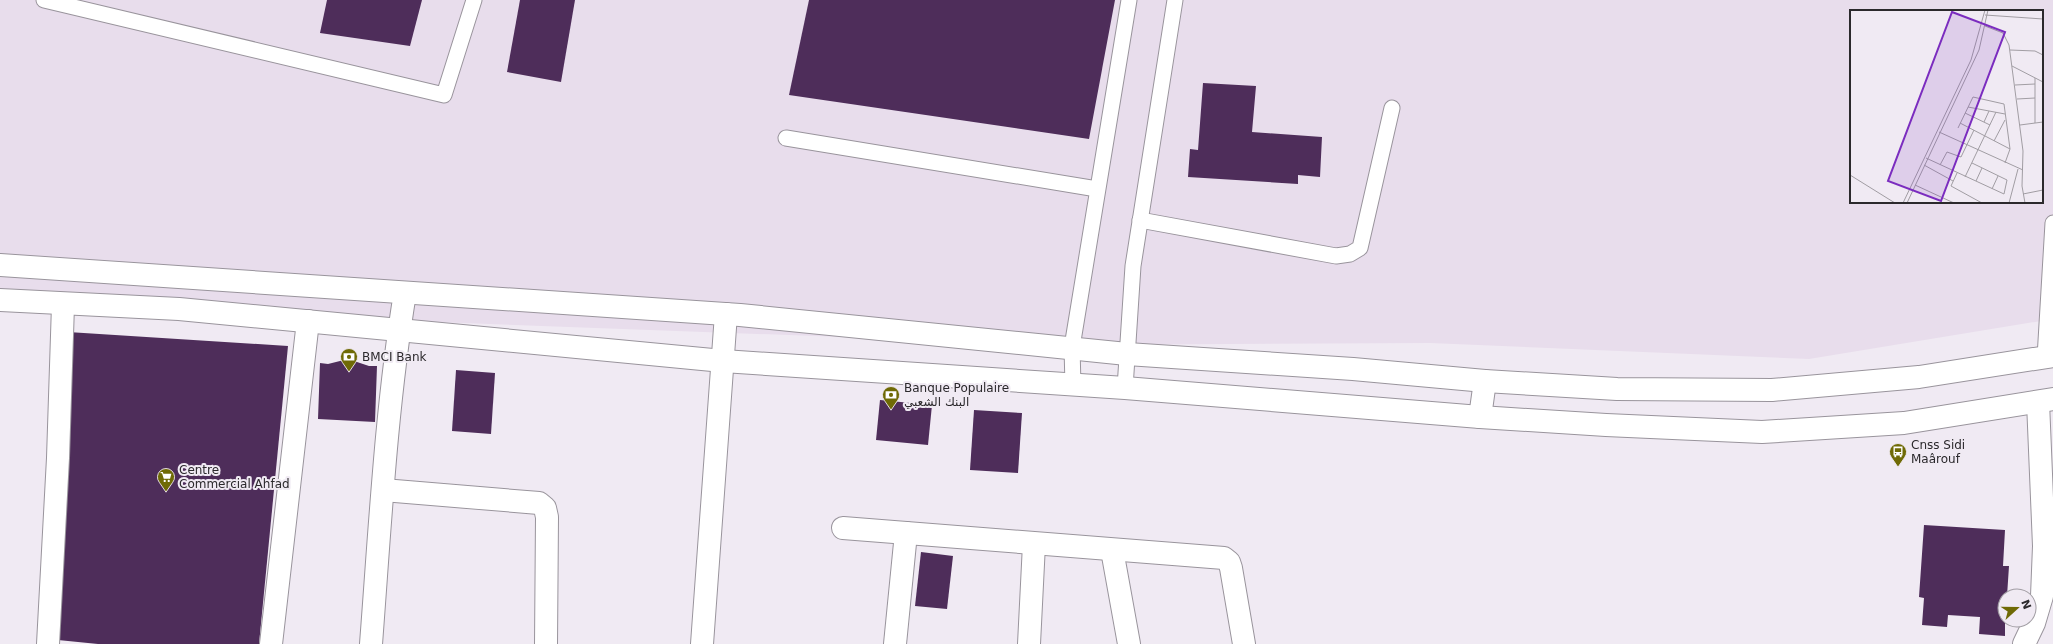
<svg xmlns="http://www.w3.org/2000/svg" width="2053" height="644" font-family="'DejaVu Sans',Cairo,sans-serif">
	<rect width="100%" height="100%" fill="#f0eaf3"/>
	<!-- built -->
	<path fill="#e8ddec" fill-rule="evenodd" d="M0 0H2053V319L1809 359 1430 343 1057 345 0 306ZM1851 11H2042V202H1851Z"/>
	<!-- building -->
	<g fill="#4e2d5a">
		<path d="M327 0H422L410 46 320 33Z"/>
		<path d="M520 0H575L561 82 507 72Z"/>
		<path d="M809 0H1115L1089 139 789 95Z"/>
		<path d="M1203 83 1256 86 1252 132 1322 137 1320 177 1298 175V184L1188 177 1190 149 1198 150Z"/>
		<path d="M68 332 288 346 259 644H98L48 639Z"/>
		<path d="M348 359 369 366H377L375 422 318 419 320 363 328 364Z"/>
		<path d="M456 370 495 373 491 434 452 431Z"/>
		<path d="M880 400 932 405 928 445 876 440Z"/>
		<path d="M974 410 1022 413 1018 473 970 470Z"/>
		<path d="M1924 525 2005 530 2003 566H2009L2007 596H2005V636L1979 634 1980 617 1948 615 1947 627 1922 625 1924 598 1919 597Z"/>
		<path d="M921 552 953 556 947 609 915 606Z"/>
	</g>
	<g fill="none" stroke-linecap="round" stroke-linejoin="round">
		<defs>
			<g id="lane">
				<path d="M44 0 444 95 474 0"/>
				<path d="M786 138 1097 189"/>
				<path d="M1140 220 1336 256 1350 254 1360 248 1392 108"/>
				<path d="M2045 358 2053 223"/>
				<path d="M1073 386 1072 347 1129 0"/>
				<path d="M1125 388 1133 266 1175 0"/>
			</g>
			<g id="street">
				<path d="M383 490 539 503 545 508 547 517 546 644"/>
				<path d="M843 528 1224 558 1229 562 1231 568 1244 644"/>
				<path d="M1112 550 1129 644"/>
				<path d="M48 644 58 458 63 305"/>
				<path d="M271 644 308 321"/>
				<path d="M371 644C380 527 386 409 405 293"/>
				<path d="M702 644 726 314"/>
				<path d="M895 644 906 533"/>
				<path d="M1029 644 1034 544"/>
				<path d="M2024 644 2034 623 2042 596 2044 546 2038 402"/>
			</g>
			<g id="secondary">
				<path d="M0 265 740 315 1127 354 1353 369 1485 381 1617 389 1772 390 1919 377 2053 356"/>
				<path d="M0 300 179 309 723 361 1125 388 1480 417 1606 425 1762 432 1904 423 2053 399"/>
				<path d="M1480 417 1485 381"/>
			</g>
		</defs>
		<!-- lane casing -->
		<use href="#lane" stroke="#99949c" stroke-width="17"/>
		<!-- street casing -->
		<use href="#street" stroke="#99949c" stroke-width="24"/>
		<!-- secondary casing -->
		<use href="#secondary" stroke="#99949c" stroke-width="24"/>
		<!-- lane -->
		<use href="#lane" stroke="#fff" stroke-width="15"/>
		<!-- street -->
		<use href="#street" stroke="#fff" stroke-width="22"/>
		<!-- secondary -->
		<use href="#secondary" stroke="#fff" stroke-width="22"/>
	</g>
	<!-- icons -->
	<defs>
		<symbol id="bank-pin" viewBox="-11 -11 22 30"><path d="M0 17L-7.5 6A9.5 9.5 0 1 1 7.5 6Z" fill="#6f6a05" stroke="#f0eaf3"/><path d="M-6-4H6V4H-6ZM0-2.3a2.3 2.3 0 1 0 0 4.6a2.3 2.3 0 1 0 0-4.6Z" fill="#fff"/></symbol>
		<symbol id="bus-pin" viewBox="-11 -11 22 30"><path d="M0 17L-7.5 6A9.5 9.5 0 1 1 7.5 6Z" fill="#6f6a05" stroke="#f0eaf3"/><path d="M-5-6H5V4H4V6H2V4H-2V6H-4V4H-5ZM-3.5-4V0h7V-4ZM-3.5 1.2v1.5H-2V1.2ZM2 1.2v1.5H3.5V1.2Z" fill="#fff"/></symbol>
		<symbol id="supermarket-pin" viewBox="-11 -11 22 30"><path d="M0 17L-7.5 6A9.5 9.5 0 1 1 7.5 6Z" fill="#6f6a05" stroke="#f0eaf3"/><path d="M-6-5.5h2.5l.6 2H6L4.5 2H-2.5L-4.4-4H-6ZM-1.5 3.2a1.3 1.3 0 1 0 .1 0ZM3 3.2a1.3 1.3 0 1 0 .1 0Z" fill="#fff"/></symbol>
	</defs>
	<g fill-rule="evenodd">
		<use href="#bank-pin" x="339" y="347" width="20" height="27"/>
		<use href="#bank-pin" x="881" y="385" width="20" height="27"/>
		<use href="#bus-pin" x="1888" y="442" width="20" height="27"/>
		<use href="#supermarket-pin" x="156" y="467" width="20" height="27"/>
	</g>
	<g text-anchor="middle" stroke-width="4" stroke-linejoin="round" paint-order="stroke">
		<!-- poi labels -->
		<g font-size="12" fill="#2b292c" stroke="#f0eaf3" text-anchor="start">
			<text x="362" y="361">BMCI Bank</text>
			<text x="904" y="392">Banque Populaire<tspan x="904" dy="14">البنك الشعبي</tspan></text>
			<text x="1911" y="449">Cnss Sidi<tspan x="1911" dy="14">Maârouf</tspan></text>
			<text x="179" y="474">Centre<tspan x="179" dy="14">Commercial Ahfad</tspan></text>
		</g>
	</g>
	<!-- overview -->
	<g transform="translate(1850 10)">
		<rect width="193" height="193" fill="#f0eaf3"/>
		<path fill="none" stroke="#a19da3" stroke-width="1" d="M135 5 193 9M135 16 153 23 159 35 173 141 172 176 175 193M160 40 185 41 193 45M162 56 193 72M165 75 185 74M167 89 185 88M118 97 155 104M115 103 140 115M134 112 139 101M110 113 160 139M185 113V68M170 115 193 112M108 118 123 87 154 94 160 139 155 153M89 122 173 160M144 131 155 110M76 148 154 184 157 170 122 153M74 155 103 171M90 155 97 142 111 147 124 120M107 163 101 176 132 193M0 165 45 193M115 167 146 102M126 171 132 158M65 175 104 193M142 179 148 166M173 184 193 180M53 193 121 50 135 0M57 193 129 40 138 0M159 193 168 159"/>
		<path fill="#7b2cbf" fill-opacity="0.15" stroke="#7b2cbf" stroke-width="2" d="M102 2 155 22 91 191 38 171Z"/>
		<rect width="193" height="193" fill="none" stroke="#2b292c" stroke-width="2"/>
	</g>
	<!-- north arrow -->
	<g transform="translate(2017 608) rotate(69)"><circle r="19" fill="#f0eaf3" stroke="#a19da3"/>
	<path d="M0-3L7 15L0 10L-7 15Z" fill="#6f6a05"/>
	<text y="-6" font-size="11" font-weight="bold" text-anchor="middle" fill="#2b292c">N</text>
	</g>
</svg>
